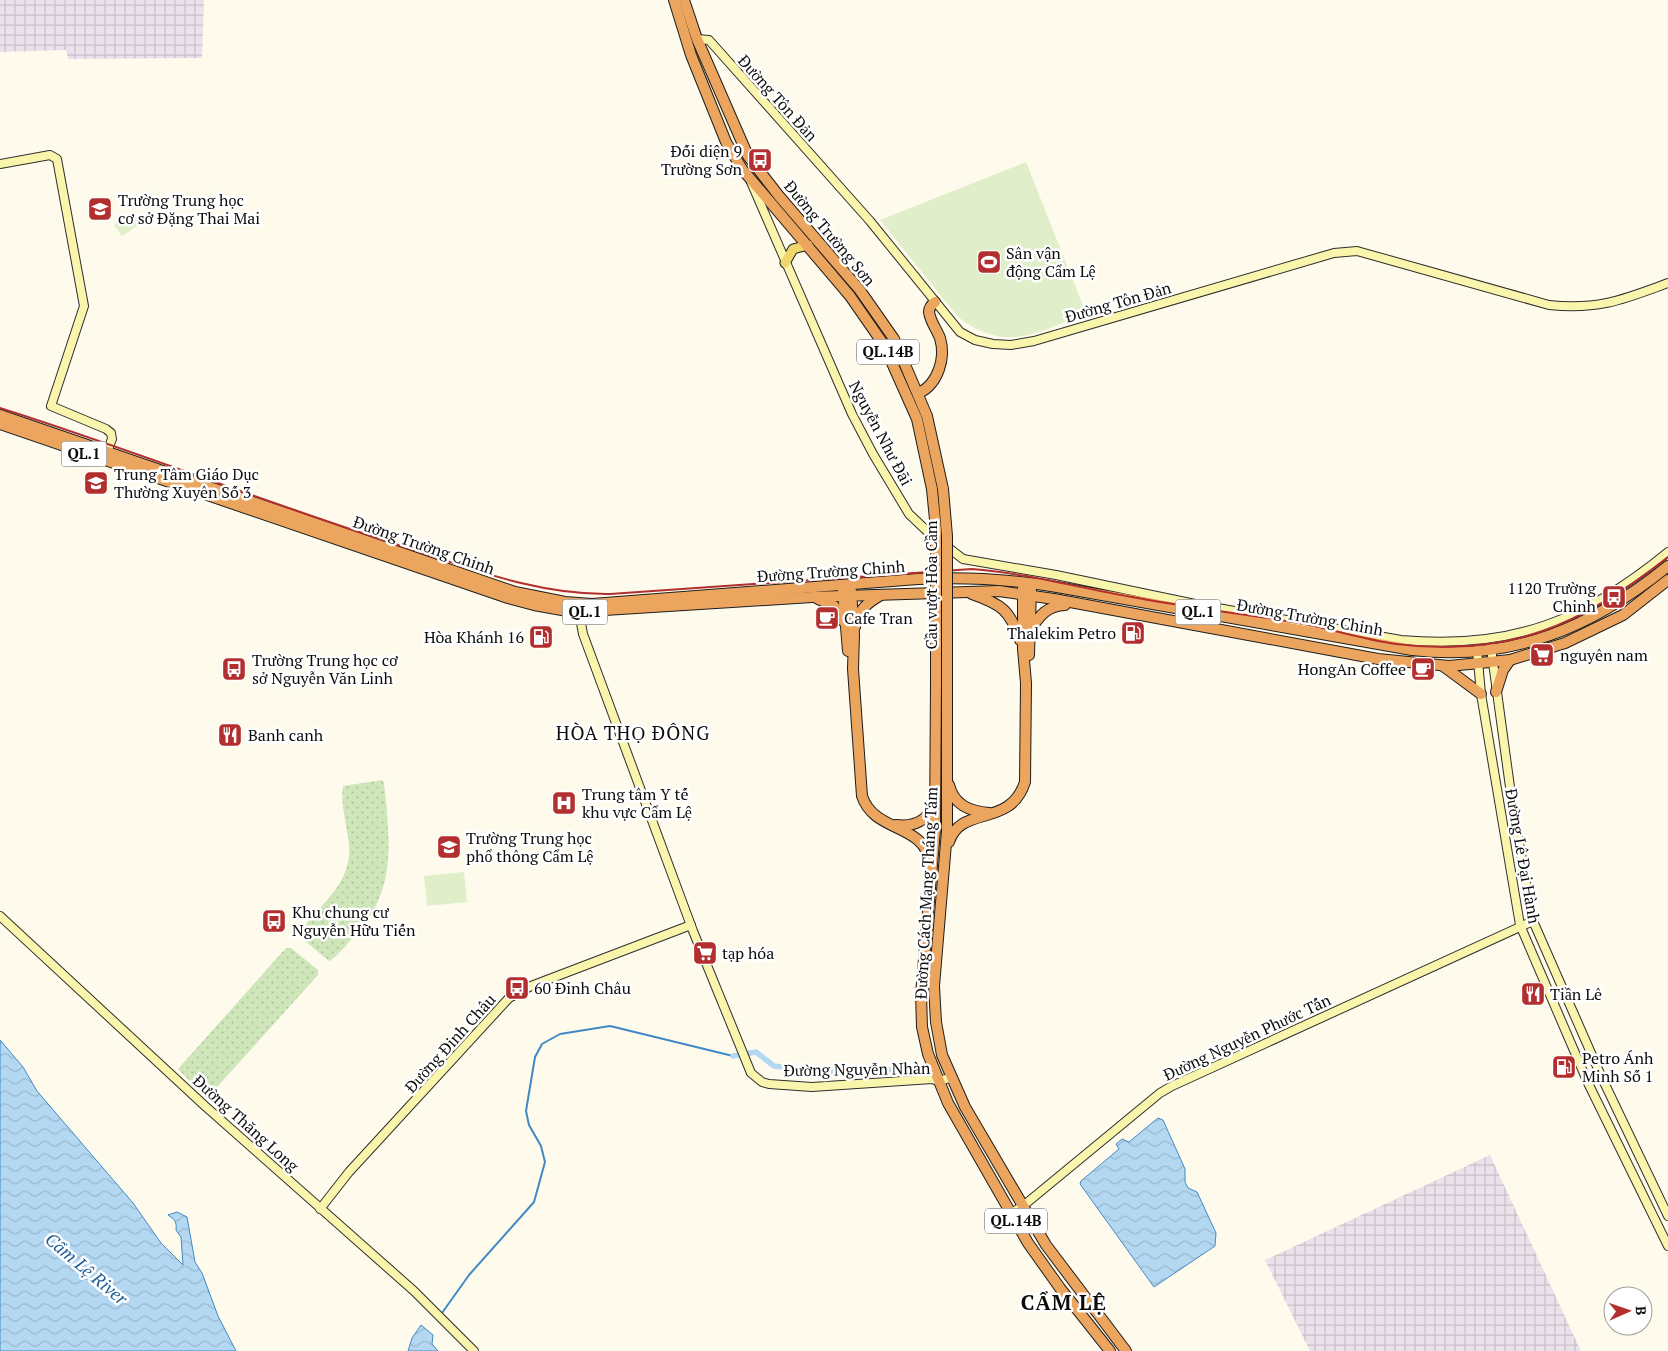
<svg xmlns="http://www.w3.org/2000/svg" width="1668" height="1351" font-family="'PT Serif',serif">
	<defs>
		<pattern id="industrial-grid" width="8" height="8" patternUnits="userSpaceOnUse" patternTransform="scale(1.25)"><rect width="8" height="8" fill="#eae1eb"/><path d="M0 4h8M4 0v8" fill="none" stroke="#c8c0c8"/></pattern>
		<pattern id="park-dots" width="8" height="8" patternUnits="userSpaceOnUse" patternTransform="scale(1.25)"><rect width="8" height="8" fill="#cee6b9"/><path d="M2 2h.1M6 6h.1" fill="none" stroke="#b0c49e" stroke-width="1.8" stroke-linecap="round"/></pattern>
		<pattern id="water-waves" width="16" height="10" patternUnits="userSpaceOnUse" patternTransform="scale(1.25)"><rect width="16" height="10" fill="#b5d8f2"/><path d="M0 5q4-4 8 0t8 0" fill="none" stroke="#9ab8ce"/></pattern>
	</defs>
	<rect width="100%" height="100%" fill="#fefbed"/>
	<!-- industrial -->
	<g fill="url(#industrial-grid)">
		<path d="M0 0H204L202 58 68 59 66 50 0 52Z"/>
		<path d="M1490 1155 1581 1351H1310L1265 1260Z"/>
	</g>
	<!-- park -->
	<g fill="url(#park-dots)">
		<path d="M382 780 384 783C390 843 398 893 351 940 344 947 337 957 329 961L305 941 300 932C320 904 353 883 349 844 347 826 340 803 343 786Z"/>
		<path d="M286 948H291L318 970V975L209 1096 205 1097 178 1069Z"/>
	</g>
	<!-- pitch -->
	<g fill="#e0eeca">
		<path d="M1026 162 1086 313C1036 333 1007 354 958 317L880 220Z"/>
		<path d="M132 213 140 224 122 236 114 225Z"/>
		<path d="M464 872 467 902 427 906 424 876Z"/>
	</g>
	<!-- water -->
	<g fill="url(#water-waves)" stroke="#4189c4">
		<path d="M0 1040 23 1067 37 1091 133 1203 161 1243 183 1265 181 1237 176 1230C177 1221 174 1219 168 1215L177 1212 187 1217 195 1262 202 1273 218 1316 236 1351H0Z"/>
		<path d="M1158 1118 1163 1120 1185 1169V1182L1188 1188 1197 1192 1216 1233 1215 1246 1154 1287 1080 1184 1081 1181 1119 1149 1116 1144 1122 1139 1129 1142Z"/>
		<path d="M421 1325 433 1335 432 1344 438 1351H408L412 1338Z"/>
	</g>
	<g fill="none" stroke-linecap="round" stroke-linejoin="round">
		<!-- stream -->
		<path stroke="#4189c4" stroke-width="2" d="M442 1313 469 1275 534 1202 545 1162 541 1146 529 1125 526 1111 535 1057 542 1044 560 1034 610 1026 733 1056"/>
		<!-- canal -->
		<path stroke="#b5d8f2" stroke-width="5.5" d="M733 1056 756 1052 774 1066 823 1072 926 1069"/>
		<defs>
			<g id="secondary">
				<path d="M697 39 709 40 870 221 960 332 975 340 993 344 1011 345 1034 341 1334 253 1357 251 1549 305C1599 310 1622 300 1668 283"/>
				<path d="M0 164 50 155 57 159 84 306 51 406 106 429 111 433 112 439 107 452"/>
				<path d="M751 182 852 414 873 454 909 514 928 532 963 559 1056 575 1195 604 1401 640C1511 650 1584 621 1668 552"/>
				<path d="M579 612 583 634 693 931 751 1073 762 1082 769 1084 812 1087 932 1079 938 1081 950 1078"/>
				<path d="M1491 648 1513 809 1533 921 1602 1078 1668 1216"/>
				<path d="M1477 650 1481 694 1520 925 1588 1083 1668 1246"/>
				<path d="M0 916 205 1106 414 1291 474 1351"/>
				<path d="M320 1209 349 1172 509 998 531 986 691 925"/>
				<path d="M1011 1213 1023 1206 1160 1093 1172 1086 1533 921"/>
			</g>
			<path id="primary" d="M785 263 793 249 808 245"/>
			<g id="highway">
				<path d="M674 0 691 55 726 142 742 169 850 296 884 345 917 419 932 489"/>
				<path d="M684 0 697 39 748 156 779 196 859 289 894 339 927 416 943 489"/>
				<path d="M919 393C938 384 946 358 940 338 937 330 930 321 929 312 929 308 931 305 935 302"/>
				<path d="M0 415 515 592 565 602 592 604 918 579C963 577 1006 579 1051 586L1412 650C1512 662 1593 627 1668 566"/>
				<path d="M0 424 508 598 534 605 573 612 812 597 999 591 1054 599 1378 659 1449 666 1510 660 1565 643 1623 615 1668 580"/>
				<path d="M843 591 848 651"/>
				<path d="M851 591 854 635 853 669 862 796C874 833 924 823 930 862"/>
				<path d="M972 594C1001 604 1010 610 1020 640"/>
				<path d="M818 599 834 606 843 621"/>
				<path d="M855 627C858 610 867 603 881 595"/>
				<path d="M1030 630C1040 615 1047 606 1065 605"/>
				<path d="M1029 655 1031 589"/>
				<path d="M1443 666 1481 694"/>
				<path d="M936 682 935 830 921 994 922 1027 928 1054 948 1103 1028 1243 1060 1288 1110 1351"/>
				<path d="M947 682V831L934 986 936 1022 942 1055 965 1107 1046 1245 1126 1351"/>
				<path d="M1496 692 1503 670 1510 660"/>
				<path d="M949 785C954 805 969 811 989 813"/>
				<path d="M896 825C913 827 928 821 934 804"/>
				<path d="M949 842C961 804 1010 829 1025 782L1026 683 1023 649V588"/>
			</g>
		</defs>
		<!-- secondary casing -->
		<use href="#secondary" stroke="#2e2e2e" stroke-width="10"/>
		<!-- primary casing -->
		<use href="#primary" stroke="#1d1d1d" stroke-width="11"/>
		<!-- highway casing -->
		<use href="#highway" stroke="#1d1d1d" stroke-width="12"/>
		<!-- secondary -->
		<use href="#secondary" stroke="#faf5ac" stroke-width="8"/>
		<!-- primary -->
		<use href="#primary" stroke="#f0d66b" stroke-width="9"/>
		<!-- highway -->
		<use href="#highway" stroke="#eba55e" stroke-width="10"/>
		<!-- rail -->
		<path stroke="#b32e2e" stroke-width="2" d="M0 408C136 451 269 504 405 547 473 569 537 595 610 594L972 569C1026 573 1079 588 1132 597 1189 608 1247 614 1304 624 1335 630 1365 640 1396 644 1508 658 1582 625 1668 557"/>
		<defs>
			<g id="highway-bridge">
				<path d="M932 489 936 530V682"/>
				<path d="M943 489 947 536V682"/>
			</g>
		</defs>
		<!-- highway-bridge casing -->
		<use href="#highway-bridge" stroke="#1d1d1d" stroke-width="12" stroke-linecap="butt"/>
		<!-- highway-bridge -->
		<use href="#highway-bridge" stroke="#eba55e" stroke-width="10"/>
	</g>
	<!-- icons -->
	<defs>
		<symbol id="bus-square" viewBox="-11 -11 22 22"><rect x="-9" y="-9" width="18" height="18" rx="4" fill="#b32e2e" stroke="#fff"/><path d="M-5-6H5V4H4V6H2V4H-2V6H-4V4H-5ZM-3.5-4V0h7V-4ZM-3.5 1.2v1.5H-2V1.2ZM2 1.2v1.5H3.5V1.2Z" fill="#fff"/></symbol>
		<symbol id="school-square" viewBox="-11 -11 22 22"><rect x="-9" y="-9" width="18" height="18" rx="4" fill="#b32e2e" stroke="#fff"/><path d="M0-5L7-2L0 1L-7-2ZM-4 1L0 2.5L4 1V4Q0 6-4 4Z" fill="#fff"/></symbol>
		<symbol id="stadium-square" viewBox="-11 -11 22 22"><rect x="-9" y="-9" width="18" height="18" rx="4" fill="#b32e2e" stroke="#fff"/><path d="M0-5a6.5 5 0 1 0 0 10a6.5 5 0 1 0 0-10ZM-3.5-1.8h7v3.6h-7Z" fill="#fff"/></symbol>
		<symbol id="cafe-square" viewBox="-11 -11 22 22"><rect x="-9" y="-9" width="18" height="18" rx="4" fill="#b32e2e" stroke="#fff"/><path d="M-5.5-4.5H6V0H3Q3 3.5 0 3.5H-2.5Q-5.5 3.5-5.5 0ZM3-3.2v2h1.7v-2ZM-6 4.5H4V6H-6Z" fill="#fff"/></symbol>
		<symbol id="fuel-square" viewBox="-11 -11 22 22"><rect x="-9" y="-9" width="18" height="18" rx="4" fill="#b32e2e" stroke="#fff"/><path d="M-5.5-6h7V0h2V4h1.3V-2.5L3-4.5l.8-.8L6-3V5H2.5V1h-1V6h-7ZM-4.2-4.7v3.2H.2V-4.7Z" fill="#fff"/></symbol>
		<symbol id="supermarket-square" viewBox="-11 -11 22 22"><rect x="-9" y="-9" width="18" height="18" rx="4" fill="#b32e2e" stroke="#fff"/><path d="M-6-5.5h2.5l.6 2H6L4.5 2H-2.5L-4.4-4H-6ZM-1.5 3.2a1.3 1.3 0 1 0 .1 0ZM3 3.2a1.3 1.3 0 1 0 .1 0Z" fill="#fff"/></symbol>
		<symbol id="restaurant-square" viewBox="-11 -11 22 22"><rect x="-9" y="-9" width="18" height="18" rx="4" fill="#b32e2e" stroke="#fff"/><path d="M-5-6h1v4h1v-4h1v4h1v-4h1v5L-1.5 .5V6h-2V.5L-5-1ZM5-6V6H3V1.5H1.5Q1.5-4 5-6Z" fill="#fff"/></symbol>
		<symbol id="hospital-square" viewBox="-11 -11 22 22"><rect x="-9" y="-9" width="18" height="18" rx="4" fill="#b32e2e" stroke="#fff"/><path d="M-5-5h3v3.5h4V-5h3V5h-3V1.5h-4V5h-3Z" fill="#fff"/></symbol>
	</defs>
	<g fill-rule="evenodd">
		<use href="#bus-square" x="746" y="146" width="28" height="28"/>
		<use href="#school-square" x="86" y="195" width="28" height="28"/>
		<use href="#stadium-square" x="975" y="248" width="28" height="28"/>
		<use href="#school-square" x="82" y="469" width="28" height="28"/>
		<use href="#bus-square" x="1600" y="583" width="28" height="28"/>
		<use href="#cafe-square" x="813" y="604" width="28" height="28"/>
		<use href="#fuel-square" x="1119" y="619" width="28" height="28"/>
		<use href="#fuel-square" x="527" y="623" width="28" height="28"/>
		<use href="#supermarket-square" x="1528" y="641" width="28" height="28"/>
		<use href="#bus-square" x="220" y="655" width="28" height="28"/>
		<use href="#cafe-square" x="1409" y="655" width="28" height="28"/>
		<use href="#restaurant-square" x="216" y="721" width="28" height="28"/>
		<use href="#hospital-square" x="550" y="789" width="28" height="28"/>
		<use href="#school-square" x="435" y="833" width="28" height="28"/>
		<use href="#bus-square" x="260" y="907" width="28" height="28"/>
		<use href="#supermarket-square" x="691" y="939" width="28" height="28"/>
		<use href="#bus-square" x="503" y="974" width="28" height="28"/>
		<use href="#restaurant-square" x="1519" y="980" width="28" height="28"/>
		<use href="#fuel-square" x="1550" y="1053" width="28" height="28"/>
	</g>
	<g text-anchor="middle" stroke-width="5" stroke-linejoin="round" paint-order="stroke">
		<!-- shield labels -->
		<g fill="#fff" stroke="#555" stroke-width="1">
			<rect x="857" y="339.5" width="62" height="25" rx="4"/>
			<rect x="61.5" y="441.5" width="45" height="25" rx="4"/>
			<rect x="562.5" y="599.5" width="45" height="25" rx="4"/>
			<rect x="1175.5" y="599.5" width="45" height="25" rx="4"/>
			<rect x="985" y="1208.5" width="62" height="25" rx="4"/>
		</g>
		<g font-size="15" font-weight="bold" fill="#0c0c0c">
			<text x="888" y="357">QL.14B</text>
			<text x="84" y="459">QL.1</text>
			<text x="585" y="617">QL.1</text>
			<text x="1198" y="617">QL.1</text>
			<text x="1016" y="1226">QL.14B</text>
		</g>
		<!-- street labels -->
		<g font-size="16" fill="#0c0c0c" stroke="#fff">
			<text transform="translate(778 98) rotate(48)" y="6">Đường Tôn Đản</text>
			<text transform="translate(830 233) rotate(50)" y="6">Đường Trường Sơn</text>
			<text transform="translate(1118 302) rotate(-16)" y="6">Đường Tôn Đản</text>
			<text transform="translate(881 433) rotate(62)" y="6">Nguyễn Như Đãi</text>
			<text transform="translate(424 545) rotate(19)" y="6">Đường Trường Chinh</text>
			<text transform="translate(831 571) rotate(-4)" y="6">Đường Trường Chinh</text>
			<text transform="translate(931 585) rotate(-90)" y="6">Cầu vượt Hòa Cầm</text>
			<text transform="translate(1310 617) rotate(10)" y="6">Đường Trường Chinh</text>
			<text transform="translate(1523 856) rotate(80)" y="6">Đường Lê Đại Hành</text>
			<text transform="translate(926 893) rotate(-87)" y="6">Đường Cách Mạng Tháng Tám</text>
			<text transform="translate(1247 1037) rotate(-25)" y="6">Đường Nguyễn Phước Tấn</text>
			<text transform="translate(450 1043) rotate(-48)" y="6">Đường Đinh Châu</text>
			<text transform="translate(857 1069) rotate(-1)" y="6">Đường Nguyễn Nhàn</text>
			<text transform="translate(246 1123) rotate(42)" y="6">Đường Thăng Long</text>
		</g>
		<!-- poi labels -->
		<g font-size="16" fill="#0c0c0c" stroke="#fff" text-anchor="start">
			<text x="742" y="157" text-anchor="end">Đối diện 9<tspan x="742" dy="18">Trường Sơn</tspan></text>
			<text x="118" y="206">Trường Trung học<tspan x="118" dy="18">cơ sở Đặng Thai Mai</tspan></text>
			<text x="1006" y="259">Sân vận<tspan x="1006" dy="18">động Cẩm Lệ</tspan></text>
			<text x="114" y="480">Trung Tâm Giáo Dục<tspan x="114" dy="18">Thường Xuyên Số 3</tspan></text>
			<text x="1596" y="594" text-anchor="end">1120 Trường<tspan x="1596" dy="18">Chinh</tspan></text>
			<text x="844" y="624">Cafe Tran</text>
			<text x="1116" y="639" text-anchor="end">Thalekim Petro</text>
			<text x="524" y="643" text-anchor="end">Hòa Khánh 16</text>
			<text x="1560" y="661">nguyên nam</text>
			<text x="252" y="666">Trường Trung học cơ<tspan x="252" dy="18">sở Nguyễn Văn Linh</tspan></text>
			<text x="1406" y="675" text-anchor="end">HongAn Coffee</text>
			<text x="248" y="741">Banh canh</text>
			<text x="582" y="800">Trung tâm Y tế<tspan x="582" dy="18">khu vực Cẩm Lệ</tspan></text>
			<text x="466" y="844">Trường Trung học<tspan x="466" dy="18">phổ thông Cẩm Lệ</tspan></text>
			<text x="292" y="918">Khu chung cư<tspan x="292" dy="18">Nguyễn Hữu Tiến</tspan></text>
			<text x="722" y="959">tạp hóa</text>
			<text x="534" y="994">60 Đinh Châu</text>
			<text x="1550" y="1000">Tiần Lê</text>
			<text x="1582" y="1064">Petro Ánh<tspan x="1582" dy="18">Minh Số 1</tspan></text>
		</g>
		<!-- water labels -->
		<g font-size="18" font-style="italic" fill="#1e5c96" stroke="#fff">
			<text transform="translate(86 1269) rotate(40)" y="6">Cẩm Lệ River</text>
		</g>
		<!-- quarter labels -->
		<g font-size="19" letter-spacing="1" fill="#0c0c0c" stroke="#fff">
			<text x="633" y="740">HÒA THỌ ĐÔNG</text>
		</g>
		<!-- district labels -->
		<g font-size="21" font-weight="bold" letter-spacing="1" fill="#0c0c0c" stroke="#fff">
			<text x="1064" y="1310">CẨM LỆ</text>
		</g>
	</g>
	<!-- north arrow -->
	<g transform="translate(1628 1311) rotate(88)"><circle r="24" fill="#ffffff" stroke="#9e9e9e"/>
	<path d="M0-4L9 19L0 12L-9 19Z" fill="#b32e2e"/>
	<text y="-8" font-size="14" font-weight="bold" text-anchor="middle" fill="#0c0c0c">B</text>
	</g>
</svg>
